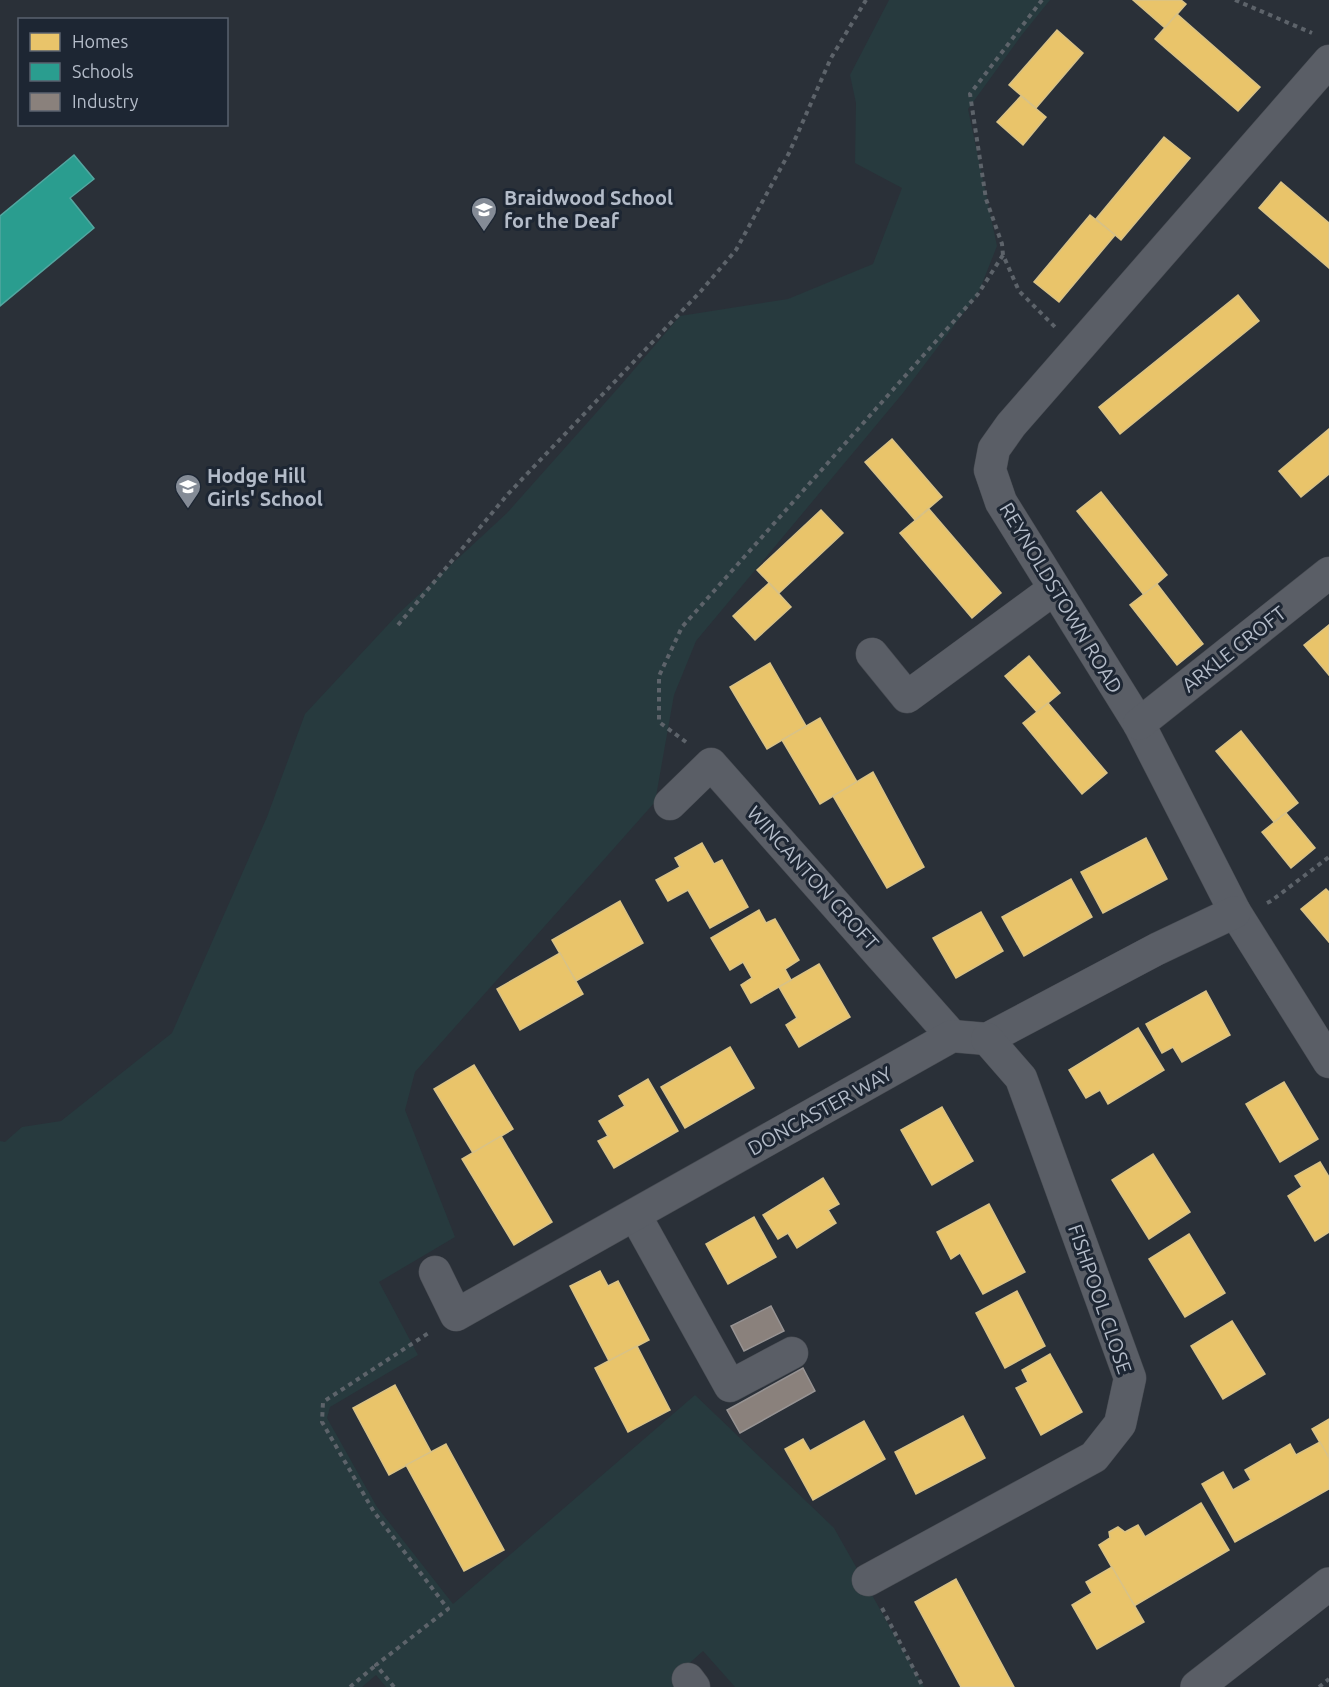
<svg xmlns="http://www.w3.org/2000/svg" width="1329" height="1687" font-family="Ubuntu,sans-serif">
	<rect width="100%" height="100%" fill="#2a3038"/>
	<!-- green -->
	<path fill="#273a3e" d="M889 0H1050L1021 36 968 109 997 246 978 294 903 393 696 641 674 695 655 802 415 1072 405 1110 455 1237 379 1282 418 1355 330 1407 327 1418 377 1507 453 1604 695 1395 834 1528 924 1687H735L703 1651 675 1676 683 1687H386L376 1675 362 1687H0V1141L5 1142 22 1127 61 1121 172 1033 267 817 305 714 398 614 507 513 620 386 680 316 788 299 873 264 902 188 855 163 856 103 850 75Z"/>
	<!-- homes -->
	<g fill="#e9c46a" stroke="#d9c286" stroke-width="1.5">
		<path d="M1133 0H1181L1186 4 1165 28Z"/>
		<path d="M1177 14 1260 87 1238 111 1155 39Z"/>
		<path d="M1057 30 1083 53 1036 108 1009 85Z"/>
		<path d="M1021 96 1046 117 1023 145 997 122Z"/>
		<path d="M1164 137 1190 158 1121 240 1096 219Z"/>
		<path d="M1281 182 1329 223V268L1259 208Z"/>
		<path d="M1090 215 1115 235 1059 302 1034 282Z"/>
		<path d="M1238 295 1259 321 1120 434 1099 407Z"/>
		<path d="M1329 429V474L1301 497 1279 471Z"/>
		<path d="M892 439 942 497 915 520 865 462Z"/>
		<path d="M1101 492 1167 575 1144 595 1077 511Z"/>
		<path d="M929 509 1001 593 972 618 900 533Z"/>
		<path d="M821 510 843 533 779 593 757 570Z"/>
		<path d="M769 583 791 607 755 640 733 616Z"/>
		<path d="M1157 584 1203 644 1177 665 1130 605Z"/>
		<path d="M1329 625V675L1304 645Z"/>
		<path d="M1029 656 1060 693 1037 712 1005 676Z"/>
		<path d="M770 663 806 726 767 749 730 687Z"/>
		<path d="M1048 703 1107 773 1082 794 1023 723Z"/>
		<path d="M820 718 857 782 820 804 782 740Z"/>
		<path d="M1241 731 1298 803 1274 822 1216 751Z"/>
		<path d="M873 772 924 867 887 888 833 796Z"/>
		<path d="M1286 813 1315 848 1291 868 1262 832Z"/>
		<path d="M1146 838 1167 879 1103 913 1081 872Z"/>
		<path d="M702 843 714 864 722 860 748 907 710 928 688 890 668 901 656 880 680 867 675 858Z"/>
		<path d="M1071 879 1092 917 1024 956 1002 917Z"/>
		<path d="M1326 889 1329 892V942L1301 909Z"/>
		<path d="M620 901 643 943 576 981 552 940Z"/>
		<path d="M759 910 766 923 775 919 799 960 785 969 791 980 751 1003 741 985 752 978 743 962 730 970 711 938Z"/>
		<path d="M981 912 1003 951 956 978 933 938Z"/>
		<path d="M560 953 583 994 520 1030 497 989Z"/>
		<path d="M819 964 850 1017 799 1047 786 1025 797 1018 779 987Z"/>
		<path d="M1206 991 1230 1035 1182 1062 1173 1047 1162 1053 1146 1024Z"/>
		<path d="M1138 1028 1164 1070 1108 1104 1100 1090 1086 1098 1069 1070Z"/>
		<path d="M730 1047 754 1088 685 1128 661 1087Z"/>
		<path d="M474 1065 513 1129 473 1153 434 1089Z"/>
		<path d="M648 1079 678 1131 614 1168 598 1141 608 1136 599 1121 625 1106 619 1096Z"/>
		<path d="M1284 1082 1318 1139 1280 1162 1246 1104Z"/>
		<path d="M942 1107 973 1161 932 1185 901 1130Z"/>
		<path d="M501 1136 552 1222 514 1245 462 1159Z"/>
		<path d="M1153 1154 1190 1212 1149 1239 1112 1180Z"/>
		<path d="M1320 1162 1329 1177V1232L1315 1241 1288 1196 1302 1187 1295 1176Z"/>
		<path d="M823 1178 839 1204 828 1210 836 1223 797 1248 788 1233 778 1239 763 1215Z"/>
		<path d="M989 1204 1025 1272 983 1294 960 1253 951 1259 937 1232Z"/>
		<path d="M754 1217 776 1257 728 1284 706 1244Z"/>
		<path d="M1189 1234 1225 1293 1185 1317 1149 1259Z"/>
		<path d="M600 1271 608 1286 618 1281 649 1340 609 1361 570 1286Z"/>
		<path d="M1017 1291 1045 1346 1005 1368 976 1313Z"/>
		<path d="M1232 1321 1265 1374 1223 1399 1191 1346Z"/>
		<path d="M637 1346 670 1410 628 1432 595 1368Z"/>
		<path d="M1050 1354 1082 1412 1041 1435 1016 1388 1028 1382 1022 1370Z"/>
		<path d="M395 1385 431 1452 389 1475 353 1408Z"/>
		<path d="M963 1416 985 1458 916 1494 895 1452Z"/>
		<path d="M1329 1419V1458L1312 1429Z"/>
		<path d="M864 1421 885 1459 813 1500 785 1449 803 1439 810 1451Z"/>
		<path d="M1320 1442 1329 1458V1489L1235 1542 1202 1484 1223 1472 1233 1490 1251 1480 1245 1470 1290 1444 1296 1455Z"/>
		<path d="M446 1444 504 1550 464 1571 406 1465Z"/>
		<path d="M1201 1503 1229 1550 1134 1606 1099 1545 1110 1538 1109 1532 1118 1527 1125 1532 1138 1525 1145 1537Z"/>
		<path d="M1112 1567 1144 1622 1097 1649 1072 1605 1092 1593 1086 1582Z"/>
		<path d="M956 1579 1014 1687H961L915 1602Z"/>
	</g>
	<!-- schools -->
	<path fill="#2a9d8f" stroke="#53a6a0" stroke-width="1.5" d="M74 155 94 179 70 198 94 228 0 306V216Z"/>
	<!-- industry -->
	<g fill="#8a817c" stroke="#979393" stroke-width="1.5">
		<path d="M771 1306 784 1331 744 1351 731 1326Z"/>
		<path d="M803 1368 815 1391 740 1433 727 1410Z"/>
	</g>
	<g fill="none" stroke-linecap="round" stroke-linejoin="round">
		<defs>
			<g id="minor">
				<path d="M1329 61 1011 425 994 449 990 470 1001 502 1139 724 1235 912 1329 1062"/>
				<path d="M872 654 907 697 1054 589"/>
				<path d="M1139 724 1329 573"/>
				<path d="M670 804 711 764 952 1036"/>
				<path d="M635 1215 730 1386 792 1353"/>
				<path d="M435 1272 456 1315 952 1036 987 1039 1157 949 1235 912"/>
				<path d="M868 1580 1094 1457 1120 1424 1130 1378 1021 1078 987 1039"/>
				<path d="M688 1679 694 1687"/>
			</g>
			<path id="tertiary" d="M1197 1687 1329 1584"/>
		</defs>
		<!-- minor casing -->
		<use href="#minor" stroke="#484c53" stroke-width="33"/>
		<!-- tertiary casing -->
		<use href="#tertiary" stroke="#484c53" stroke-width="34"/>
		<!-- path -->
		<g stroke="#5d636a" stroke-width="4" stroke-dasharray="4.5 4.5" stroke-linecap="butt">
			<path d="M1042 0 970 94 986 199 1002 244 1003 255 1019 291 1055 327"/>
			<path d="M1235 0 1312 33"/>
			<path d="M398 625 508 494 701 291 736 250 789 153 831 58 866 0"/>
			<path d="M686 742 659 722V676L682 627 978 294 1003 255"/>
			<path d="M1267 903 1271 901 1329 857"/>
			<path d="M882 1608 923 1687"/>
			<path d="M350 1687 376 1665"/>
			<path d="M394 1687 376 1665 448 1609 374 1512 322 1422 323 1402 430 1332"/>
			<path d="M1319 1687 1329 1679"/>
		</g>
		<!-- minor -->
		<use href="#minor" stroke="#5a5e66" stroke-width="32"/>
		<!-- tertiary -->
		<use href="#tertiary" stroke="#5a5e66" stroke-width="33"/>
	</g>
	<!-- icons -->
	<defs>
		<symbol id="school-pin" viewBox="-11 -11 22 30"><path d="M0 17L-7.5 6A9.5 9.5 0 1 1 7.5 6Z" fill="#848b96" stroke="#1d2633"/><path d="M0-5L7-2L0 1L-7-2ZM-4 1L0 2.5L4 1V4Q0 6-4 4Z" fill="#fff"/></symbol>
	</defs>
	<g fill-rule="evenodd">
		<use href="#school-pin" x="469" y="195" width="30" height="40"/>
		<use href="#school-pin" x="173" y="472" width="30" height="40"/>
	</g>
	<g text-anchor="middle" stroke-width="6" stroke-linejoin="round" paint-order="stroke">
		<!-- poi labels -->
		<g font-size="20" font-weight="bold" fill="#b4bcc9" stroke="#1d2633" text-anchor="start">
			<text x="504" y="205">Braidwood School<tspan x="504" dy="23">for the Deaf</tspan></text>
			<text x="207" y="483">Hodge Hill<tspan x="207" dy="23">Girls' School</tspan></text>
		</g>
		<!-- street labels -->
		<g font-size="20" fill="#b4bcc9" stroke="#1d2633">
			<text transform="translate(1061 598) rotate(59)" y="7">REYNOLDSTOWN ROAD</text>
			<text transform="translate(1234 649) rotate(-38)" y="7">ARKLE CROFT</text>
			<text transform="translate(813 878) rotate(48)" y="7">WINCANTON CROFT</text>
			<text transform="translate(820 1111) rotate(-29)" y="7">DONCASTER WAY</text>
			<text transform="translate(1100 1299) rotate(71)" y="7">FISHPOOL CLOSE</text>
		</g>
	</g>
	<!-- legend -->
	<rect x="18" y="18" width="210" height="108" fill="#1d2633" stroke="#59626f" stroke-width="1.5"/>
	<rect x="30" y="33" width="30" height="18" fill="#e9c46a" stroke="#59626f" stroke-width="1.5"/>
	<text x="72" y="48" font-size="18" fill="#b4bcc9">Homes</text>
	<rect x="30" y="63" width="30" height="18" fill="#2a9d8f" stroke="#59626f" stroke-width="1.5"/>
	<text x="72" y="78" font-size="18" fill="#b4bcc9">Schools</text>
	<rect x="30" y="93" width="30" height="18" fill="#8a817c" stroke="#59626f" stroke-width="1.5"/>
	<text x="72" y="108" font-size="18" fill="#b4bcc9">Industry</text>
</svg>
